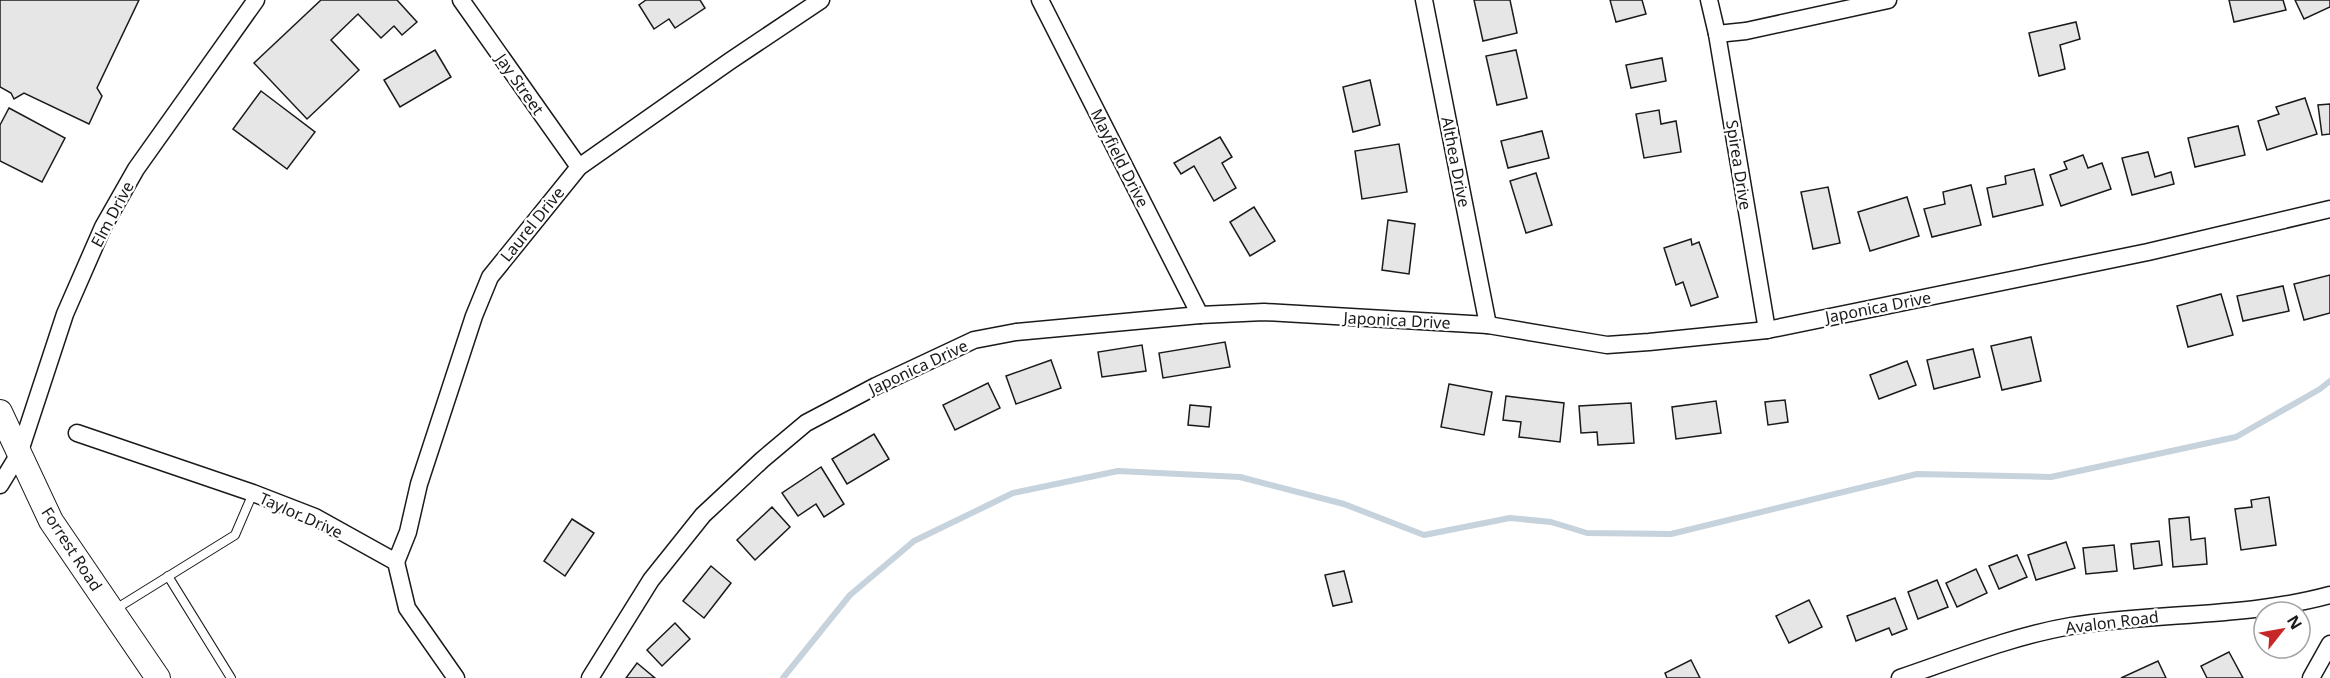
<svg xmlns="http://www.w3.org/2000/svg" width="2330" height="678" font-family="'Noto Sans',sans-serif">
	<rect width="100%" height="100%" fill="#fff"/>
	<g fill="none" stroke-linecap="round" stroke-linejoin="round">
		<!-- stream -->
		<path stroke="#c6d2dc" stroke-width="6" d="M783 678 850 595 914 541 1013 493 1118 471 1240 477 1344 504 1424 535 1510 518 1551 522 1587 533 1671 534 1917 474 2051 477 2236 437 2320 389 2330 381"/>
	</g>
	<!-- building -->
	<g fill="#e6e6e6" stroke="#1a1a1a" stroke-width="1.5">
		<path d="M0 0H139L97 88 102 96 89 124 24 93 14 99 11 93 0 87Z"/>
		<path d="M321 0H397L417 22 402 35 394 26 381 38 358 14 331 40 359 70 307 119 254 63Z"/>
		<path d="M646 0H700L705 8 675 28 669 19 654 29 639 5Z"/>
		<path d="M1474 0H1510L1517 33 1483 41Z"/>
		<path d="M1610 0H1642L1646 14 1616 22Z"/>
		<path d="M2229 0H2283L2286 10 2234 22Z"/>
		<path d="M2295 0H2330V7L2304 19Z"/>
		<path d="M2076 22 2080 39 2060 45 2065 69 2039 76 2029 33Z"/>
		<path d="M435 50 451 77 400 107 384 80Z"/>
		<path d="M1516 50 1527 98 1497 105 1486 56Z"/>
		<path d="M1662 58 1666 81 1631 88 1626 65Z"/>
		<path d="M1370 80 1380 125 1353 132 1343 87Z"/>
		<path d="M261 91 315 132 287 169 233 129Z"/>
		<path d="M2305 98 2317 134 2267 150 2258 121 2279 114 2276 107Z"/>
		<path d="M2330 104V134L2322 135 2318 105Z"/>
		<path d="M9 108 65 138 42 182 0 161V125Z"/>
		<path d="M1659 110 1661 124 1676 121 1681 152 1644 158 1636 114Z"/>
		<path d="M2238 126 2245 155 2195 167 2188 138Z"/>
		<path d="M1542 131 1549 158 1508 168 1501 141Z"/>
		<path d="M1220 137 1232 157 1222 163 1236 188 1214 201 1194 166 1181 174 1174 163Z"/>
		<path d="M1399 144 1407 192 1362 199 1355 151Z"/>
		<path d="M2148 152 2155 177 2171 172 2174 184 2132 195 2122 158Z"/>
		<path d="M2083 155 2088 168 2102 163 2111 189 2061 206 2050 175 2067 169 2064 162Z"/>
		<path d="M2034 169 2043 205 1993 217 1987 188 2006 184 2005 176Z"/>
		<path d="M1536 173 1552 225 1526 233 1510 181Z"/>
		<path d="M1971 185 1981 225 1932 237 1924 209 1945 204 1943 192Z"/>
		<path d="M1828 187 1840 243 1813 249 1801 192Z"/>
		<path d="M1907 197 1919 236 1870 251 1858 212Z"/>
		<path d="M1254 207 1275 241 1250 256 1230 222Z"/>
		<path d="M1388 220 1415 224 1409 274 1382 270Z"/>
		<path d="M1691 239 1692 245 1699 242 1718 297 1691 306 1683 282 1676 285 1664 248Z"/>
		<path d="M2330 275V313L2304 320 2294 284Z"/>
		<path d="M2283 286 2289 311 2243 321 2237 296Z"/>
		<path d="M2221 294 2233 335 2188 347 2177 306Z"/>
		<path d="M2031 337 2041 381 2002 390 1991 346Z"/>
		<path d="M1225 342 1230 367 1163 378 1159 353Z"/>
		<path d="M1142 345 1146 371 1102 377 1098 352Z"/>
		<path d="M1973 349 1980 377 1934 389 1927 360Z"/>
		<path d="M1051 360 1061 388 1016 404 1006 376Z"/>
		<path d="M1907 361 1916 385 1879 399 1870 375Z"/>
		<path d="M988 383 1000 408 955 430 943 405Z"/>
		<path d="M1449 384 1492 392 1484 435 1441 427Z"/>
		<path d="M1506 396 1564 403 1560 442 1519 437 1521 422 1503 420Z"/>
		<path d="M1785 400 1788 422 1768 425 1765 402Z"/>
		<path d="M1716 401 1721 433 1676 439 1672 407Z"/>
		<path d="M1631 403 1634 443 1598 445 1597 432 1581 433 1579 406Z"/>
		<path d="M1190 405 1211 407 1209 427 1188 425Z"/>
		<path d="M874 434 889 459 847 484 832 459Z"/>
		<path d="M821 467 844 504 824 517 816 504 798 516 782 493Z"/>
		<path d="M2269 497 2276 545 2241 550 2235 509 2252 507 2251 500Z"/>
		<path d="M772 507 790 527 755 560 737 540Z"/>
		<path d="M2189 517 2191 540 2205 538 2207 564 2173 567 2169 519Z"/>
		<path d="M572 519 594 533 565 576 544 561Z"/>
		<path d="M2159 541 2162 565 2134 569 2131 544Z"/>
		<path d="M2066 542 2075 568 2036 580 2028 555Z"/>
		<path d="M2114 545 2117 571 2086 574 2083 548Z"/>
		<path d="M2017 555 2027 577 1999 589 1989 566Z"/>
		<path d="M711 566 731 583 704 618 683 601Z"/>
		<path d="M1976 569 1987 593 1957 607 1946 583Z"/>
		<path d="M1344 571 1352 602 1333 606 1325 575Z"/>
		<path d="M1937 580 1948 607 1918 619 1908 592Z"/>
		<path d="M1895 598 1907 629 1892 635 1889 628 1856 641 1847 616Z"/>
		<path d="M1809 600 1822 627 1789 643 1776 616Z"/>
		<path d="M675 623 690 639 662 666 647 650Z"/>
		<path d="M2229 652 2243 678H2207L2201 666Z"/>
		<path d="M1691 660 1700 678H1667L1665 673Z"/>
		<path d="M2158 661 2166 678H2121Z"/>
		<path d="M637 663 655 678H626Z"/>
	</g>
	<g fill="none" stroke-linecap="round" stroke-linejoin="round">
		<defs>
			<g id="lane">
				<path d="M168 576 231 678"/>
				<path d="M114 610 235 535 253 493"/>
			</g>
			<g id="street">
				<path d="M461 0 579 167"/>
				<path d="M1040 0 1200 315"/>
				<path d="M1424 0 1488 325"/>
				<path d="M1709 0 1717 34 1767 330"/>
				<path d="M1717 34 1746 31 1888 0"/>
				<path d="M77 433 253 493 315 517 396 562 407 608 456 678"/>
				<path d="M0 485 19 454 65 314 103 227 136 169 256 0"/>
				<path d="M396 562 408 532 419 484 474 316 490 277 579 167 730 61 821 0"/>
				<path d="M590 678 651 580 703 515 762 460 806 423 876 386 974 340 1016 332 1200 315 1264 312 1488 325 1607 345 1649 342 1767 330 2148 252 2330 209"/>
				<path d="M1900 678C1956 659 2013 636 2071 626 2157 612 2246 618 2330 595"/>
				<path d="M2311 678 2330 644"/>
			</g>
			<path id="secondary" d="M0 412 51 521 158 678"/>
		</defs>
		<!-- lane casing -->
		<use href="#lane" stroke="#1a1a1a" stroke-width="10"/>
		<!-- street casing -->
		<use href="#street" stroke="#1a1a1a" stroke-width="19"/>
		<!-- secondary casing -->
		<use href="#secondary" stroke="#1a1a1a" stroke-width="26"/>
		<!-- lane -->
		<use href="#lane" stroke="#fff" stroke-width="8"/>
		<!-- street -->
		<use href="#street" stroke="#fff" stroke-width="16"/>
		<!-- secondary -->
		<use href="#secondary" stroke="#fff" stroke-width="24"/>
	</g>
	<g text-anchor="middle" stroke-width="4.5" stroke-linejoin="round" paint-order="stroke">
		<!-- street labels -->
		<g font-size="16" fill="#1a1a1a" stroke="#fff">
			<text transform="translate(520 84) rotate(55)" y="6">Jay Street</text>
			<text transform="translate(1120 158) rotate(63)" y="6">Mayfield Drive</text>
			<text transform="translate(1456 162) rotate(79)" y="6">Althea Drive</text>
			<text transform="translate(1739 165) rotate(81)" y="6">Spirea Drive</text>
			<text transform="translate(112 214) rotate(-62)" y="6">Elm Drive</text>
			<text transform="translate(532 224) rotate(-51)" y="6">Laurel Drive</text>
			<text transform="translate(1878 307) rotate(-11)" y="6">Japonica Drive</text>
			<text transform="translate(1397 320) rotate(3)" y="6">Japonica Drive</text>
			<text transform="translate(918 367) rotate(-25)" y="6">Japonica Drive</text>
			<text transform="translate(301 515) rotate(24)" y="6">Taylor Drive</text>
			<text transform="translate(72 549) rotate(57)" y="6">Forrest Road</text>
			<text transform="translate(2112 622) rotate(-7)" y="6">Avalon Road</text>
		</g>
	</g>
	<!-- north arrow -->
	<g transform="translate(2282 630) rotate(59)"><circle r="28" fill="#ffffff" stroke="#a3a3a3" stroke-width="1.5"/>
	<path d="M0-4.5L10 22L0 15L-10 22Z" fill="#c62828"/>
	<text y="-9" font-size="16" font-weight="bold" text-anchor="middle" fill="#1a1a1a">N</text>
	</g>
</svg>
